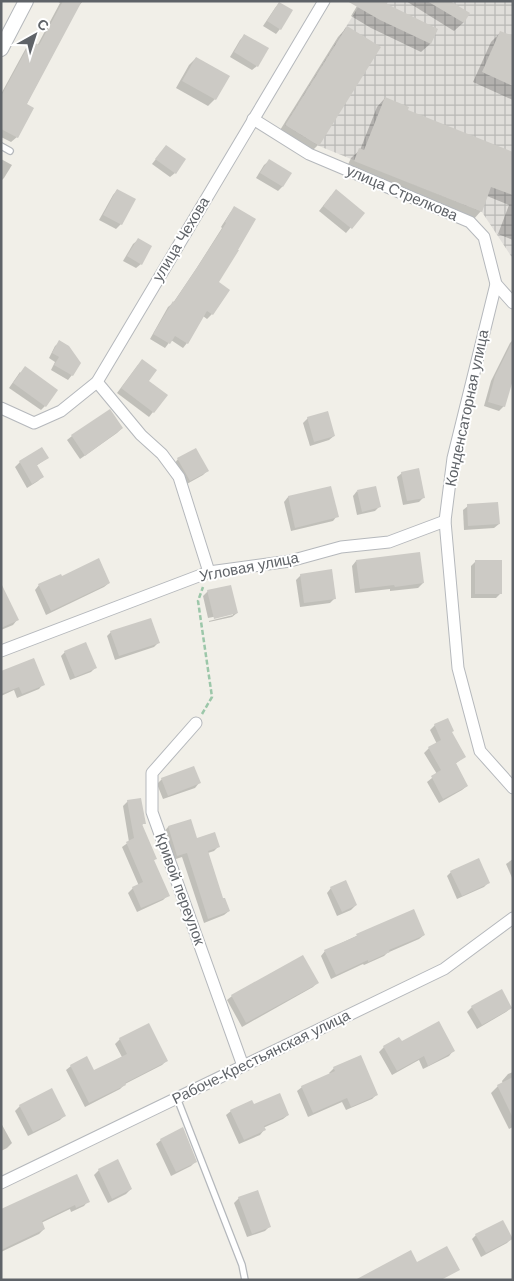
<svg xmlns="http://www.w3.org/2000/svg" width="514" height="1281" font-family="Helvetica,sans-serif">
	<defs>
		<pattern id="industrial-grid" width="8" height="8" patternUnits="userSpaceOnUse" patternTransform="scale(1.25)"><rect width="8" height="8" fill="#e0deda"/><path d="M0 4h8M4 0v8" fill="none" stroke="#b9b8b5"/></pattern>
	</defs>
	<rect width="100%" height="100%" fill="#f1efe8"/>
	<!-- industrial -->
	<path fill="url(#industrial-grid)" d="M362 1H513V259L482 212 319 146 285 125Z"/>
	<!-- shadow -->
	<g fill="#0003">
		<path d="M57 1H83L76 9 26 105 17 137 11 142 1 137V94L26 48 32 42 37 46 60 3Z"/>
		<path d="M360 1 385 5 436 29 430 44 421 52 371 28 351 16Z"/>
		<path d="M406 1H448L468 14 463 23 454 31Z"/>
		<path d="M279 3 280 29 276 34 263 26 275 8Z"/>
		<path d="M347 27 318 145 309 154 277 135 338 37Z"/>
		<path d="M501 32 513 38V100L473 82 491 42Z"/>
		<path d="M245 35 257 66 252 70 230 57 240 40Z"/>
		<path d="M196 58 215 99 208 106 176 88 189 65Z"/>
		<path d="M385 98 406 111 513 153V240L498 234 509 205 487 196 481 211 473 220 346 169 351 158 360 150 377 107Z"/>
		<path d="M166 146 175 173 170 177 152 164Z"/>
		<path d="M1 159 12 165 4 178 1 181Z"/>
		<path d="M269 161 290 174 282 187 278 191 256 178 264 165Z"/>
		<path d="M117 190 121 224 116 229 99 220 113 195Z"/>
		<path d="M331 196 363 213 346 233 319 211Z"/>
		<path d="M234 208 217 283 228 290 212 314 207 319 203 316 187 343 183 348 171 340 165 348 150 339 168 307 173 303 196 269 222 228 221 227 230 213Z"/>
		<path d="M138 240 141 264 136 268 123 261 133 244Z"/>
		<path d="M513 340V376L504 406 499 411 484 406 491 381 510 343Z"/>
		<path d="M60 342 72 375 68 380 51 370 55 362 49 358 55 346Z"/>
		<path d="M138 365 147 381 153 412 149 417 117 393Z"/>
		<path d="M20 372 45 406 41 410 9 388Z"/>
		<path d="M308 418 334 436 329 440 310 446 303 423Z"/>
		<path d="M122 428 117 433 80 459 67 440 72 436Z"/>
		<path d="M42 449 47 458 36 466 42 477 38 481 27 488 15 467 20 462Z"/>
		<path d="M178 459 207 471 203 475 185 485 174 464Z"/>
		<path d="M402 473 424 497 419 502 403 505 397 477Z"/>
		<path d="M330 487 337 516 333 521 291 531 284 502 288 497Z"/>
		<path d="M357 491 379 507 375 511 357 515 353 496Z"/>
		<path d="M468 506 499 524 494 528 464 530 463 510Z"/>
		<path d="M356 561 423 583 418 588 390 591V589L355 593 352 566Z"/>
		<path d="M475 562 501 593 496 598H471V566Z"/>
		<path d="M301 575 335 598 330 603 300 607 296 580Z"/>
		<path d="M109 583 104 587 46 615 35 590 39 585Z"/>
		<path d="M208 591 237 613 232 617 209 622V621L233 615V613L208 618 203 596Z"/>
		<path d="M1 597 17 620 13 625 1 630Z"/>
		<path d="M111 632 158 643 154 647 115 660 107 636Z"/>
		<path d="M65 652 95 668 91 672 70 680 61 656Z"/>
		<path d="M1 672 43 684 39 689 17 698 14 690 1 696Z"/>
		<path d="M435 725 451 732 464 757 455 764 467 786 462 790 439 803 427 782 437 774 424 753 429 748 437 744 430 730Z"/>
		<path d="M162 779 199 783 195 788 163 799 157 784Z"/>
		<path d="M128 801 144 823 141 826 155 859 153 861 168 895 163 900 137 912 128 893 133 888 139 886 122 847 129 842 123 806Z"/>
		<path d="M190 820 196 839 218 847 214 851 208 853 222 900 229 911 224 915 204 923 182 857 173 860 164 832 168 827Z"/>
		<path d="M513 859V880L506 864Z"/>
		<path d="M451 872 489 882 484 887 457 899 447 876Z"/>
		<path d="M331 888 356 905 351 910 337 916 327 893Z"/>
		<path d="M375 927 424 935 419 939 387 953 384 956 364 965 363 964 331 979 321 956 325 951Z"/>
		<path d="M317 983 313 987 242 1027 227 1000 232 996Z"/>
		<path d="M472 1007 511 1008 506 1012 477 1029 467 1012Z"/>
		<path d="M148 1025 167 1060 162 1065 125 1084 120 1089 85 1107 66 1070 71 1066 93 1072 122 1057 115 1044 120 1039Z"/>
		<path d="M401 1043 453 1051 449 1056 423 1069 419 1060 392 1075 379 1052 384 1047Z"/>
		<path d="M334 1068 377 1094 372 1099 346 1110 342 1102 308 1117 297 1091 302 1087 330 1074 329 1073Z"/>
		<path d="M513 1072V1127L509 1129 491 1093 498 1086 503 1084 502 1081 508 1074Z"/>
		<path d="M20 1106 65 1115 60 1120 28 1136 15 1111Z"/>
		<path d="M254 1106 288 1115 283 1119 263 1128 264 1130 260 1135 239 1144 226 1115 231 1111Z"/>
		<path d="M1 1123 12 1143 7 1148 1 1151Z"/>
		<path d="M161 1140 195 1162 191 1166 171 1176 156 1144Z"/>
		<path d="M99 1170 131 1189 126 1194 108 1203 94 1175Z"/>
		<path d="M239 1198 270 1226 265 1231 247 1237 234 1203Z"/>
		<path d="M88 1201 84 1206 71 1212 70 1209 41 1223 44 1229 39 1234 1 1252V1211Z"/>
		<path d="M476 1235 511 1239 507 1243 481 1257 472 1239Z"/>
	</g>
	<!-- building -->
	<g fill="#cccac5">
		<path d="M63 1H82L27 104 34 108 18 138 1 129V96L31 41 39 45Z"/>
		<path d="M347 1H388L387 4 438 29 431 44 380 20Z"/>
		<path d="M427 1H450L470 13 464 23Z"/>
		<path d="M279 2 293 10 281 30 267 21Z"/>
		<path d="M347 26 381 47 319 146 285 125Z"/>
		<path d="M500 31 513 36V86L482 72Z"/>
		<path d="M244 34 269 48 258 67 234 52Z"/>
		<path d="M196 57 230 76 216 100 182 81Z"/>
		<path d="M385 97 409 107 408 110 513 152V195L491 187 482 212 354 161 359 148 364 150Z"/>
		<path d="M166 145 186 159 176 174 155 159Z"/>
		<path d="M269 159 292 173 283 187 260 173Z"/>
		<path d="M117 189 136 199 122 225 103 215Z"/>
		<path d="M336 189 365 213 352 229 323 206Z"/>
		<path d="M234 206 256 219 238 250H239L219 282 230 290 213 315 207 311 188 344 175 336 170 344 153 334 173 301 174 302 200 263 226 223 225 222Z"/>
		<path d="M138 238 152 246 142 265 127 256Z"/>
		<path d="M59 340 69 346 81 363 73 376 54 365 59 357 52 353Z"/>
		<path d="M513 340V380L505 407 488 402 495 376Z"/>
		<path d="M142 359 157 370 149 381 168 395 154 413 121 388Z"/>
		<path d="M25 366 58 390 46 407 13 383Z"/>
		<path d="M110 409 123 428 85 456 71 435Z"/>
		<path d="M328 411 335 436 314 442 307 417Z"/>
		<path d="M42 447 49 458 37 465 44 477 32 484 19 461Z"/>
		<path d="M196 448 209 471 190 481 177 458Z"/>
		<path d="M419 468 425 498 407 501 401 472Z"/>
		<path d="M331 486 339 517 295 528 288 496Z"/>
		<path d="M376 486 381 507 362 512 357 490Z"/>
		<path d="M498 502 500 524 468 526 467 504Z"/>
		<path d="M420 552 424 583 395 587 394 585 360 589 356 560Z"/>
		<path d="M99 558 110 583 51 611 38 584 61 574 62 576Z"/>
		<rect x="475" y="560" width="27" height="34"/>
		<path d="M332 569 336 599 304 603 300 574Z"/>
		<path d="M1 583 19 620 1 628Z"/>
		<path d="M231 585 238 613 214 619 207 590Z"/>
		<path d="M151 618 160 643 119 656 110 631Z"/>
		<path d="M86 642 97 668 75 677 64 651Z"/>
		<path d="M34 658 45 685 22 694 19 687 1 694V671Z"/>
		<path d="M448 718 454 731 452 732 466 757 456 763 468 786 443 799 431 776 441 770 428 747 441 740 434 724Z"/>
		<path d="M194 766 201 783 168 796 161 778Z"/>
		<path d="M141 798 146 824H142L157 859 154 860 170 896 141 908 132 887 143 882 126 842 134 838 127 800Z"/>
		<path d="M191 819 197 838 215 832 220 847 208 851 223 898H225L230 911 208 919 187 853 177 856 168 826Z"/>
		<path d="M479 858 490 883 462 896 450 871Z"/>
		<path d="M346 880 357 905 342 912 330 887Z"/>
		<path d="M414 909 425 935 389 950 390 952 368 962V960L336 975 324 950 357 936 356 934Z"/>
		<path d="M303 955 319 983 246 1023 231 995Z"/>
		<path d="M502 989 512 1008 482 1025 471 1006Z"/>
		<path d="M439 1021 455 1051 428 1066 424 1056 397 1071 383 1046 399 1037 402 1041Z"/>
		<path d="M149 1023 168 1061 125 1083 126 1085 89 1103 70 1065 87 1056 94 1070 127 1054 119 1038Z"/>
		<path d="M361 1055 378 1095 351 1107 347 1098 313 1113 301 1086 335 1071 333 1067Z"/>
		<path d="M513 1077V1118L497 1085Z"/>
		<path d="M52 1088 66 1116 33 1132 19 1105Z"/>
		<path d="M280 1093 289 1115 264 1126 266 1130 244 1140 230 1110 252 1100 254 1104Z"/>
		<path d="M183 1127 197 1162 176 1172 160 1139Z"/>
		<path d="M118 1159 132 1189 112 1199 98 1169Z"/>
		<path d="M77 1174 90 1202 76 1208 75 1205 42 1221 45 1229 1 1250V1209Z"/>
		<path d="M258 1190 271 1227 252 1234 238 1197Z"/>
		<path d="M503 1220 513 1239 486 1253 475 1234Z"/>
		<path d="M447 1246 460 1270 441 1280H355L411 1250 417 1262Z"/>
	</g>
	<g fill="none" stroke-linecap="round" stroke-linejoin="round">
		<defs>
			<g id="service">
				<path d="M1 146 10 151"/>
				<path d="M177 1098 242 1265 245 1280"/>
			</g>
			<g id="minor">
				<path d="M253 119 309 154 470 222 484 237 496 284 513 303"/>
				<path d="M496 284 453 458 445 521 458 668 480 751 513 788"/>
				<path d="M97 382 141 435 162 454 179 477 209 572"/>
				<path d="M1 408 34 423 61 411 97 382 324 1"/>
				<path d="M1 651 209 572 290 561 341 547 389 542 445 521"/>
				<path d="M196 723 152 773V812L243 1066"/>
				<path d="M1 1183 444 969 513 918"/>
			</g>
			<path id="tertiary" d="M1 49 26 1"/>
		</defs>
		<!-- service casing -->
		<use href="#service" stroke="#b5b8bc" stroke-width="8"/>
		<!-- minor casing -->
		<use href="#minor" stroke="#b5b8bc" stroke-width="13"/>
		<!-- tertiary casing -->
		<use href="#tertiary" stroke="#b5b8bc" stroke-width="16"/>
		<!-- path -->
		<path stroke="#9cc7a9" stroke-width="2.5" stroke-dasharray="5 2.5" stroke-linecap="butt" d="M202 714 212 697 198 601 203 587"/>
		<!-- service -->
		<use href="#service" stroke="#fff" stroke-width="5.5"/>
		<!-- minor -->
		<use href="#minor" stroke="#fff" stroke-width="11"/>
		<!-- tertiary -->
		<use href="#tertiary" stroke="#fff" stroke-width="14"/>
	</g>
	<g text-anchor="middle" stroke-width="4" stroke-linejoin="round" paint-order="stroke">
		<!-- street labels -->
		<g font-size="15" fill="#5f6368" stroke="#fff">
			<text transform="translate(402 193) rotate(23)" y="5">улица Стрелкова</text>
			<text transform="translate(181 239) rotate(-59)" y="5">улица Чехова</text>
			<text transform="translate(467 408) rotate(-78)" y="5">Конденсаторная улица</text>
			<text transform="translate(249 567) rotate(-11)" y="5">Угловая улица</text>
			<text transform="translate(180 889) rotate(70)" y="5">Кривой переулок</text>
			<text transform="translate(261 1057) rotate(-26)" y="5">Рабоче-Крестьянская улица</text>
		</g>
	</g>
	<!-- border -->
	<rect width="514" height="1281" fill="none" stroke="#5f6368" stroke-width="5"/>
	<!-- north arrow -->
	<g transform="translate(35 35) rotate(39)" stroke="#ffffff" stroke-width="4" paint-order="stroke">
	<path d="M0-4L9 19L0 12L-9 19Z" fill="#5f6368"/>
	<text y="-8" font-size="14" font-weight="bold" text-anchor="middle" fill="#5f6368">С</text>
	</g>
</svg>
